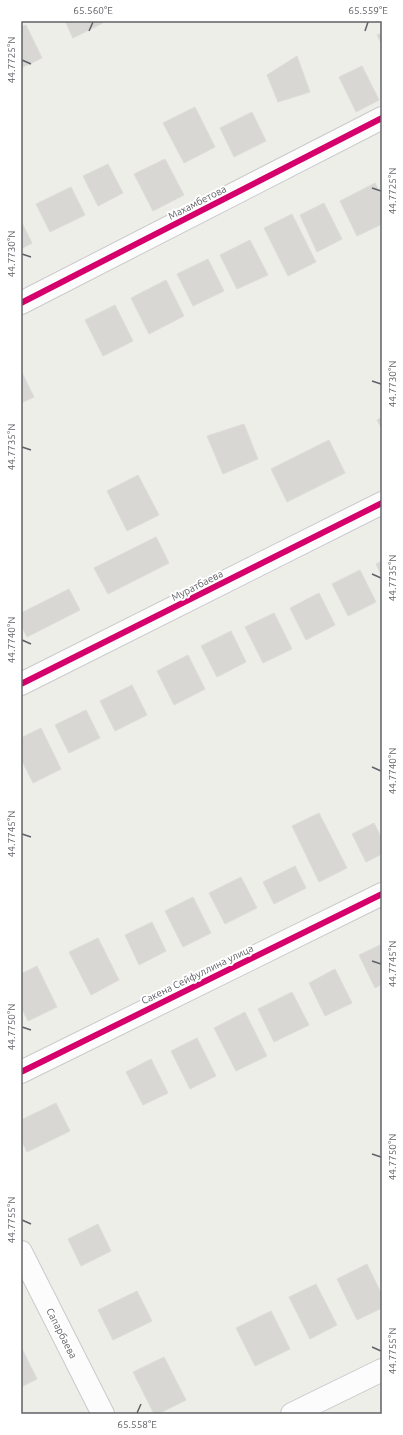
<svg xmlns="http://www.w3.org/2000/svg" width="403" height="1435" font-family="Ubuntu,sans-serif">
	<rect width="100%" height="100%" fill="#eeeee9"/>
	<!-- building -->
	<g fill="#d8d7d4" stroke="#dddcd8">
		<path d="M65 21H102L103 23 73 38Z"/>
		<path d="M26 25 42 58 21 68V27Z"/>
		<path d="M382 33V45L377 35Z"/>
		<path d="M297 56 310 92 278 102 267 75Z"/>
		<path d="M362 66 379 100 356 112 339 77Z"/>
		<path d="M195 107 215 147 184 163 163 123Z"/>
		<path d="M252 112 266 141 234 157 220 128Z"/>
		<path d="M165 159 184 195 153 211 134 174Z"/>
		<path d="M108 164 123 193 98 206 83 176Z"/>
		<path d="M375 183 382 197V224L357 236 340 201Z"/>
		<path d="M71 187 85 215 50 232 36 204Z"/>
		<path d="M324 203 342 239 317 252 300 215Z"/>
		<path d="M292 214 316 262 288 276 264 228Z"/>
		<path d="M21 221 32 243 21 249Z"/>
		<path d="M250 240 268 275 237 289 220 255Z"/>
		<path d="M208 259 224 291 193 306 177 274Z"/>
		<path d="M166 280 184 316 149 334 131 298Z"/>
		<path d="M115 305 133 341 103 356 85 320Z"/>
		<path d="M21 371 34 397 21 403Z"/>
		<path d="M382 417V429L377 420Z"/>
		<path d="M244 424 258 459 223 474 207 436Z"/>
		<path d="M329 440 345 473 287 502 271 469Z"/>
		<path d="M138 475 159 515 127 531 107 491Z"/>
		<path d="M156 537 169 563 108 594 94 568Z"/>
		<path d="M382 561V577L376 564Z"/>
		<path d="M360 570 376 602 348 616 332 584Z"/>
		<path d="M69 589 80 610 27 637 21 625V613Z"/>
		<path d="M319 593 335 625 306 640 290 608Z"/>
		<path d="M274 613 292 649 263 663 245 627Z"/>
		<path d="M231 631 246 662 217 677 201 646Z"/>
		<path d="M188 655 205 689 174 705 157 671Z"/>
		<path d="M132 685 147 715 115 731 100 701Z"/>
		<path d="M86 710 100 738 69 753 55 725Z"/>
		<path d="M41 728 61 769 33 783 21 759V738Z"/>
		<path d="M319 813 347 868 319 882 292 826Z"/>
		<path d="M374 823 382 839V854L366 862 352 834Z"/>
		<path d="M295 866 306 888 274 904 263 882Z"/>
		<path d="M241 877 257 908 225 924 209 893Z"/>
		<path d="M193 897 211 933 183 947 165 911Z"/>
		<path d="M152 922 166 951 139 965 125 935Z"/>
		<path d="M98 938 119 980 91 995 69 952Z"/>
		<path d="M382 944V984L375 988 359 955Z"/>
		<path d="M37 966 57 1007 28 1021 21 1007V974Z"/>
		<path d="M335 969 352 1003 325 1016 309 983Z"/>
		<path d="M292 992 309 1025 274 1042 258 1009Z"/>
		<path d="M245 1012 267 1056 236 1071 214 1028Z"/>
		<path d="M197 1038 216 1076 190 1089 171 1051Z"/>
		<path d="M151 1059 168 1093 143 1105 126 1072Z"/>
		<path d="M56 1103 70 1131 27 1152 21 1139V1120Z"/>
		<path d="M98 1224 111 1251 81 1266 68 1239Z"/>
		<path d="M367 1264 382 1295V1308L357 1320 337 1279Z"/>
		<path d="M316 1284 337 1325 310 1339 289 1297Z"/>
		<path d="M137 1291 152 1321 113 1340 98 1310Z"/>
		<path d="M271 1311 290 1349 255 1366 236 1328Z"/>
		<path d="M21 1347 37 1379 21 1387Z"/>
		<path d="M164 1357 186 1400 158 1414H154L133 1372Z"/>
	</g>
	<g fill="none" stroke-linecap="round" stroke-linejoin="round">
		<defs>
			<g id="street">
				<path d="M21 303 382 118"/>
				<path d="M21 684 382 503"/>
				<path d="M21 1072 382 894"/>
				<path d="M21 1252 103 1414"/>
				<path d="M292 1414 382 1370"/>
			</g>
		</defs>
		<!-- street casing -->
		<use href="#street" stroke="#cacaca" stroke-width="24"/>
		<!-- street -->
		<use href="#street" stroke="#fcfcfc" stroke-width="22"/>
		<defs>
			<g id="cycleway">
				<path d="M21 303 382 118"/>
				<path d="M21 684 382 503"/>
				<path d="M21 1072 382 894"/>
			</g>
		</defs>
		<!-- cycleway casing -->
		<use href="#cycleway" stroke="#fff" stroke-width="8"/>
		<!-- cycleway -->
		<use href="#cycleway" stroke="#d6006c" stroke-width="6"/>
	</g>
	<!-- ticks -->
	<path fill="none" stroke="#5f6166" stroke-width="1.5" d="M89 31 93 22M365 31 368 22M22 60 31 64M372 188 381 191M22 254 31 257M372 381 381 384M22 447 31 450M372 574 381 578M22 640 31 644M372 767 381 771M22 834 31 837M372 961 381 964M22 1027 31 1030M372 1154 381 1157M22 1220 31 1224M372 1347 381 1351M137 1413 141 1404"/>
	<g text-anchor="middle" stroke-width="4" stroke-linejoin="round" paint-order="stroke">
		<!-- street labels -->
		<g font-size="10" fill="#5f6166" stroke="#fff">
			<text transform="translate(197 202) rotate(-27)" y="4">Махамбетова</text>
			<text transform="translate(197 585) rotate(-27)" y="4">Муратбаева</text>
			<text transform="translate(197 974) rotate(-26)" y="4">Сакена Сейфуллина улица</text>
			<text transform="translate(62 1333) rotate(63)" y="4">Сапарбаева</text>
		</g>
	</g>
	<!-- border -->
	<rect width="403" height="1435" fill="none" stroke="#ffffff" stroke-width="44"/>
	<rect x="22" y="22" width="359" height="1391" fill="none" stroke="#5f6166" stroke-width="1.5"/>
	<g font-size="10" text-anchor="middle" fill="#5f6166">
		<text x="93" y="14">65.560°E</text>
		<text x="368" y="14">65.559°E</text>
		<text transform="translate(11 60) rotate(-90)" y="4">44.7725°N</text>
		<text transform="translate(392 191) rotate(-90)" y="4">44.7725°N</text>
		<text transform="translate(11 254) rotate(-90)" y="4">44.7730°N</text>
		<text transform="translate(392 384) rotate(-90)" y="4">44.7730°N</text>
		<text transform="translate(11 447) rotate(-90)" y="4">44.7735°N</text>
		<text transform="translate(392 578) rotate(-90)" y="4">44.7735°N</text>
		<text transform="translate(11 640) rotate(-90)" y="4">44.7740°N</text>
		<text transform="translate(392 771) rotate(-90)" y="4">44.7740°N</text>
		<text transform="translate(11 834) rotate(-90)" y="4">44.7745°N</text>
		<text transform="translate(392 964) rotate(-90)" y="4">44.7745°N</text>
		<text transform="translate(11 1027) rotate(-90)" y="4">44.7750°N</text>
		<text transform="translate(392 1157) rotate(-90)" y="4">44.7750°N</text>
		<text transform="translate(11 1220) rotate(-90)" y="4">44.7755°N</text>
		<text transform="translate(392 1351) rotate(-90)" y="4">44.7755°N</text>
		<text x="137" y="1428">65.558°E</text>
	</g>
</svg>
